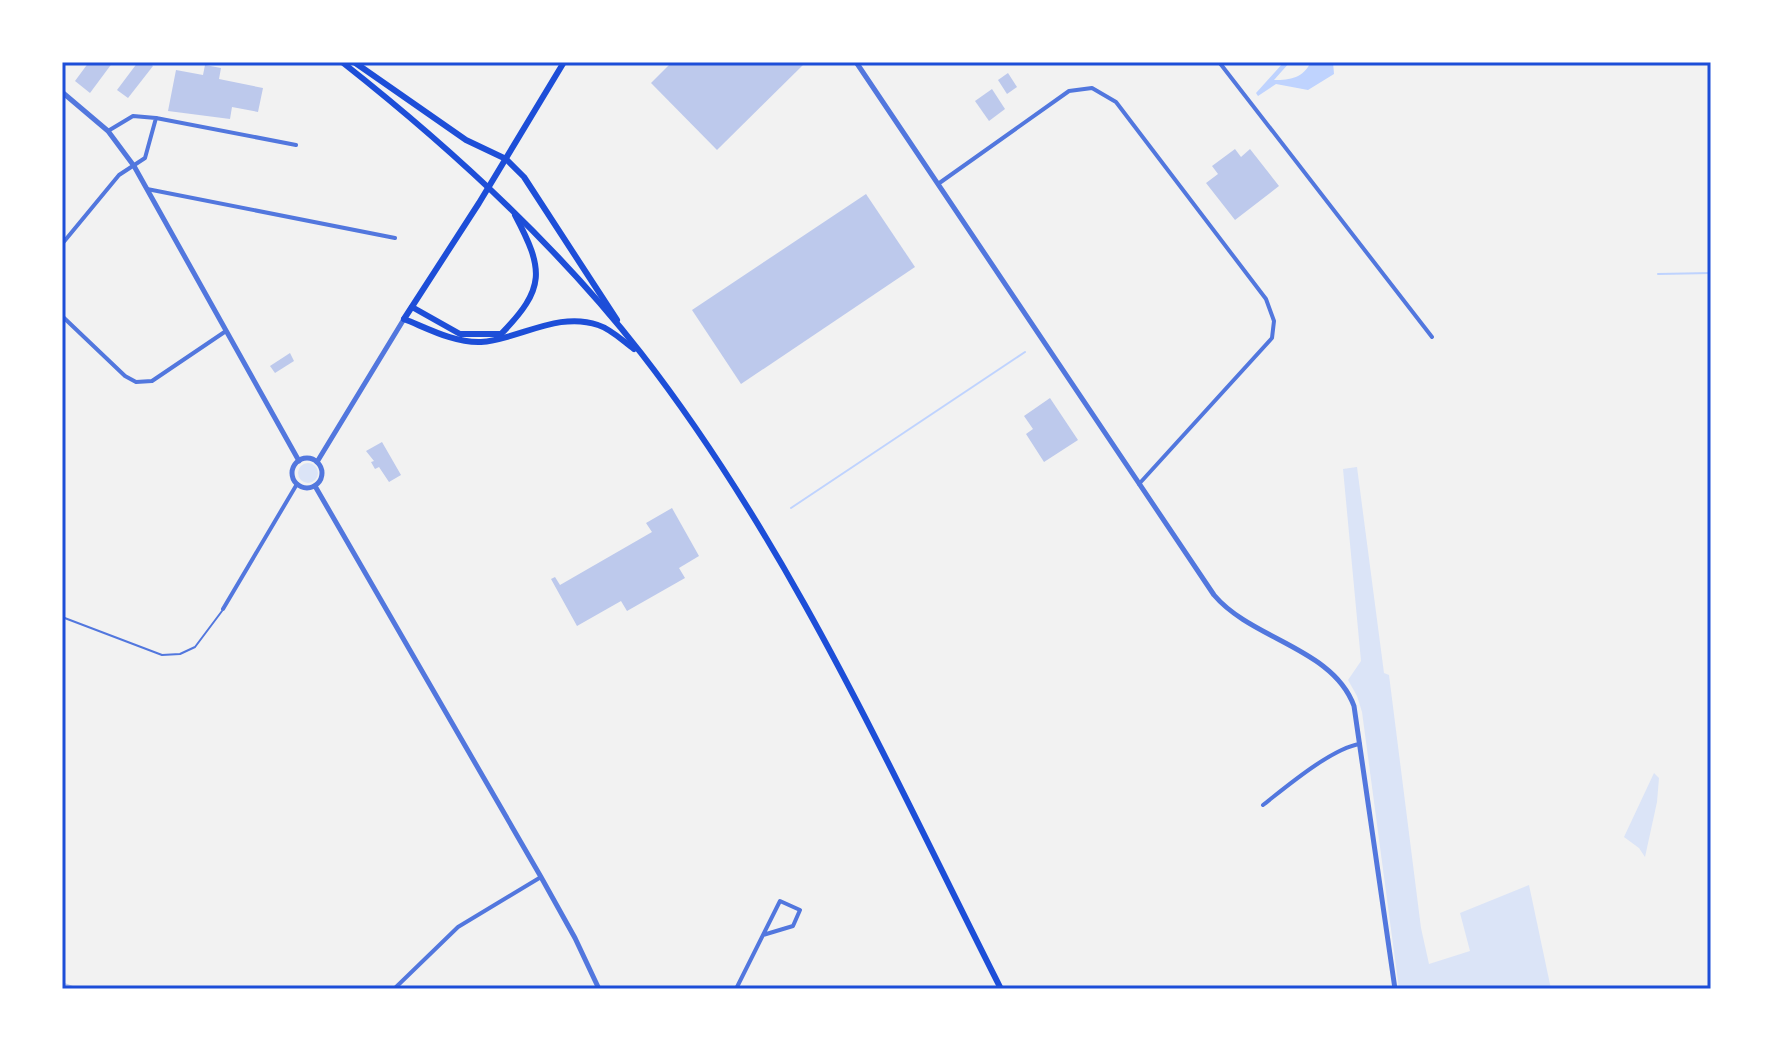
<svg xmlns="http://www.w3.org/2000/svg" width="1773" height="1051" font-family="Quicksand,sans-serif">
	<rect width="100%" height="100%" fill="#f2f2f2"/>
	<!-- green -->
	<g fill="#dbe4f7">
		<circle cx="308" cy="473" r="10"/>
		<path d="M1357 467 1384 673 1389 675 1421 928 1429 964 1470 951 1460 913 1529 885 1551 989H1399L1362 712 1357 696 1348 680 1361 661 1343 469Z"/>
		<path d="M1654 773 1659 778 1657 802 1645 857 1639 848 1624 837Z"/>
	</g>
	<!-- water -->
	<path fill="#bfd3fe" d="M1284 62H1290L1274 80C1291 80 1303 78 1311 62H1333L1334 74 1308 90 1276 84 1258 96 1256 93Z"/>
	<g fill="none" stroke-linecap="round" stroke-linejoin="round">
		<!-- stream -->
		<g stroke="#bfd3fe" stroke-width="2">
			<path d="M1658 274 1711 273"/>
			<path d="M791 508 1025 352"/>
		</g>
	</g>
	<!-- building -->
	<g fill="#bdc9ec">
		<path d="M89 62H113L90 93 75 81Z"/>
		<path d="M138 62H148L153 66 128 98 117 90Z"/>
		<path d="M672 62H800L803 65 717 150 651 83Z"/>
		<path d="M205 65 221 68 219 79 263 88 258 112 232 107 230 119 168 111 176 70 203 75Z"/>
		<path d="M1008 73 1017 87 1007 94 998 80Z"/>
		<path d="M992 89 1005 109 989 121 975 101Z"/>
		<path d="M1235 149 1241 157 1250 149 1279 186 1235 220 1206 183 1218 174 1212 166Z"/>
		<path d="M866 194 915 267 741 384 692 310Z"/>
		<path d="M290 353 294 361 275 373 270 366Z"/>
		<path d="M1050 398 1078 440 1044 462 1026 434 1033 429 1024 416Z"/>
		<path d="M382 442 401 475 389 482 379 467 375 469 371 462 374 461 366 451Z"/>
		<path d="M672 508 699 556 679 568 685 578 627 611 621 601 577 626 551 579 555 577 560 585 652 532 646 523Z"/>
		<path d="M62 982 81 989H62Z"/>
	</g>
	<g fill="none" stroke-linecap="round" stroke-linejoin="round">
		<!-- service -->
		<path stroke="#5277de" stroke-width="2" d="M62 617 162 655 180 654 195 647 222 611"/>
		<!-- minor -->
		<g stroke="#5277de" stroke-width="4">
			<path d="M1219 62 1432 337"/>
			<path d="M156 118 296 145"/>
			<path d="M938 184 1069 91 1092 88 1116 102 1266 299 1274 321 1272 338 1139 484"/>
			<path d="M147 189 395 238"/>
			<path d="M62 244 119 175 145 158 156 118 133 116 108 131"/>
			<path d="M62 316 125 376 136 382 152 381 226 331"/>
			<path d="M223 609 297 484"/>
			<path d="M1263 805C1286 787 1332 748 1360 744"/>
			<path d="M394 989 458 927 541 877"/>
			<path d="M736 989 780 901 800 910 793 926 763 935"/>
		</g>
		<!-- tertiary -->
		<g stroke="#5277de" stroke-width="5">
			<path d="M856 62 1214 595C1252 640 1333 648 1354 706L1395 989"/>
			<path d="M62 92 108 131 134 166 299 461"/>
			<circle cx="307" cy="473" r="15"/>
			<path d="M317 462 404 319"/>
			<path d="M315 486 541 877 575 938 599 989"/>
		</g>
		<!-- secondary -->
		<path stroke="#1d4ed8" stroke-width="6" d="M404 319 479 203 564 62"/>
		<!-- primary -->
		<g stroke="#1d4ed8" stroke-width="6">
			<path d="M342 62C451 148 555 243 641 353 791 546 891 772 1001 989"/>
			<path d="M354 62 466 140 506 159 524 177 617 320"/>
			<path d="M412 307 460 334H501C546 288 544 270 515 215"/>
			<path d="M404 319C429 329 454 343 481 342 520 339 558 311 598 325 611 329 623 341 634 349"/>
		</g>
	</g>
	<!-- border -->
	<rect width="1773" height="1051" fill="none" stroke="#ffffff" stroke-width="128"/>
	<rect x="64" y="64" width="1645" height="923" fill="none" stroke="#1d4ed8" stroke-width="3"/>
</svg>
